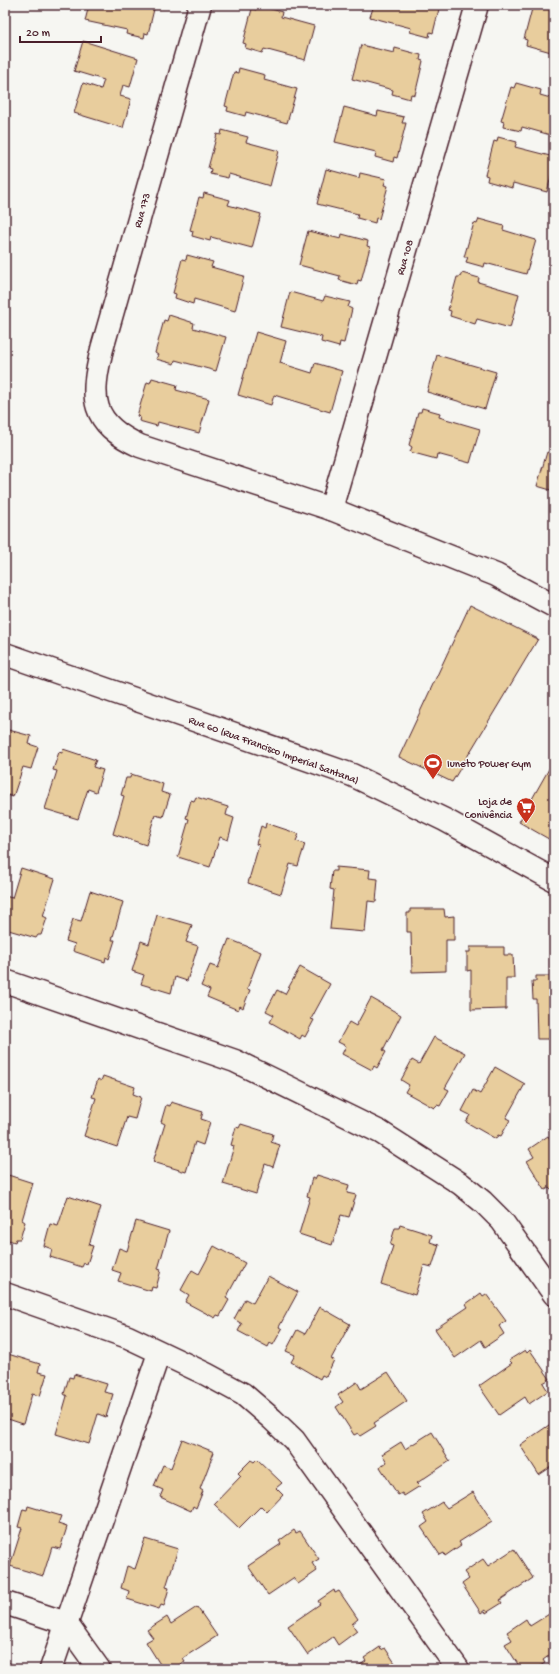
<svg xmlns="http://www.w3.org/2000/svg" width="559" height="1674" font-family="'Gochi Hand',sans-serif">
	<rect width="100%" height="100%" fill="#f6f6f2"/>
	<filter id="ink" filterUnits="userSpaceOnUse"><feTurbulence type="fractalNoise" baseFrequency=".025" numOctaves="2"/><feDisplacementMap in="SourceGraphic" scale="8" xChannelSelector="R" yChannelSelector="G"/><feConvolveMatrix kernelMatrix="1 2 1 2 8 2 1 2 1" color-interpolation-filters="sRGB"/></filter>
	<g filter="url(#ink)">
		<!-- building -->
		<g fill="#e8cd9d" stroke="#4a1f2b">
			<path d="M89 5H155L148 34 145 33 144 38 126 34 127 30 85 21Z"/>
			<path d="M257 5 282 12 281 17 314 26 305 60 264 49 262 53 245 48 246 44 243 43 252 9 256 10Z"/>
			<path d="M374 5H440L433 33 430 32 429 37 410 32 411 28 370 17Z"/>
			<path d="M533 5 554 6V48L551 52 526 45 527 40 524 39Z"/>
			<path d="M83 41 138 58 130 87 123 85 120 96 131 99 123 128 74 113 83 83 101 89 104 80 74 71Z"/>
			<path d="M361 45 394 53 395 48 421 55 420 60 423 61 415 95 411 94 410 99 392 94 393 90 352 79Z"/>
			<path d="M239 68 265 75 264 80 297 89 287 123 246 112 245 116 227 111 228 107 225 106 234 72 238 73Z"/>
			<path d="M516 83 541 90 540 95 554 99V136L522 127 521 131 503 127 504 122 501 121 511 87 514 88Z"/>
			<path d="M344 107 377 116 378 111 404 117 402 123H406L397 158 394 157 393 162 375 157 376 152 335 142Z"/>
			<path d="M222 130 248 137 246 142 279 151 270 186 229 174 228 178 210 174 211 169 208 168 217 134 221 135Z"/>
			<path d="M498 137 517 142 515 147 554 157V165L547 192 513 183 512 188 487 181 488 176 485 175 494 141 497 142Z"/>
			<path d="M326 169 359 178 360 173 386 179 384 185 388 186 379 219 376 218 375 223 357 218 358 214 317 204Z"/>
			<path d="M204 193 230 200 228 205 261 214 252 248 211 237 210 241 192 236 193 231 190 230 199 197 203 198Z"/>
			<path d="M479 219 504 226 503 230 536 240 526 274 485 263 484 267 466 262 468 257H464L474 223 477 224Z"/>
			<path d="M308 231 341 239 342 234 368 241 367 246 370 247 361 281 358 280 357 285 339 280 340 276 299 265Z"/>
			<path d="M187 255 213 262 211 267 244 276 235 311 194 299 193 304 175 298 176 294 173 293 182 259 186 260Z"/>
			<path d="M462 273 479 278 478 282 519 294 510 328 477 319 475 324 450 316 451 311 448 310 457 277H460Z"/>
			<path d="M290 292 323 301 325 296 350 302 348 307 352 309 344 343 340 342 339 347 321 342 322 337 281 327Z"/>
			<path d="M169 315 194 323 193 328 226 337 216 371 175 360 174 364 156 359 158 355 155 353 164 320 167 321Z"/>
			<path d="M256 332 286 341 280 363 312 373 315 363 342 371 330 412 274 395 271 405 238 395Z"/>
			<path d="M437 355 496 372 485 409 427 392Z"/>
			<path d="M152 378 177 385 176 390 209 399 199 433 158 422 157 426 139 421 140 417 137 416 147 382 150 383Z"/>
			<path d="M422 408 440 413 439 417 480 429 470 463 437 454 436 459 410 452 412 447 409 445 418 412H421Z"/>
			<path d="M547 452 554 454V491L537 486Z"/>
			<path d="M470 605 538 639 452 782 399 757Z"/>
			<path d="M5 729 31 736 29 744 38 747 31 769 23 767 13 797 5 794Z"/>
			<path d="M63 749 96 760 93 767 103 770 96 792 88 789 78 819 45 809 57 771 53 770 59 752 62 753Z"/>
			<path d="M554 760V842L519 822Z"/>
			<path d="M131 774 163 784 161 792 170 795 163 817 155 815 146 845 113 834 124 796 121 795 126 778H130Z"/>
			<path d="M196 797 228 807 226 815 234 818 228 840 220 837 210 867 178 857 189 819 186 818 191 800 194 801Z"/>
			<path d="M266 823 299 834 296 841 305 844 298 866 290 864 281 894 248 883 259 845 256 844 261 826 265 828Z"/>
			<path d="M336 867 370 870 369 878 378 879 376 902 368 901 365 932 330 929 334 890 330 889 332 871H336Z"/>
			<path d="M21 868 55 879 43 916 47 918 41 935H38L36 938 5 929V896L12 898Z"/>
			<path d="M90 891 123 902 112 940H115L109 959 106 957 105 962 73 951 75 944 66 941 73 919 81 921Z"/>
			<path d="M410 909H444L445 917 454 916V940H446V971L412 972 411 932H407V913H410Z"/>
			<path d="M157 915 192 925 186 942 198 946 187 981 175 977 171 993 141 984 144 975 132 971 141 941 149 944Z"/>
			<path d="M229 939 261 952 247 989 250 990 243 1008 240 1006 238 1010 207 997 210 990 201 986 210 965 218 968Z"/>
			<path d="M470 947H504V955H513L514 978H506V1009L471 1010V970L467 971V952H470Z"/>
			<path d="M300 967 330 984 311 1019 314 1020 305 1037 302 1035 300 1039 270 1022 274 1015 266 1011 277 990 285 994Z"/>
			<path d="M536 976H554V1039H537L536 999H533L532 981H536Z"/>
			<path d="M371 998 401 1015 383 1050 386 1052 377 1068 374 1066 372 1070 342 1054 346 1046 338 1042 349 1022 356 1026Z"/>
			<path d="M434 1037 465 1053 445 1088 449 1090 440 1106 437 1105 434 1108 405 1092 409 1085 401 1080 412 1060 419 1064Z"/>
			<path d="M495 1067 525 1084 506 1118 510 1120 501 1136 498 1135 496 1139 466 1122 470 1115 462 1111 473 1090 480 1094Z"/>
			<path d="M103 1076 135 1087 133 1094 141 1097 135 1119 127 1117 117 1147 84 1136 96 1098 92 1097 98 1079 101 1081Z"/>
			<path d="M171 1102 203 1112 201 1119 210 1122 203 1145 195 1142 186 1172 153 1162 165 1124 161 1122 166 1105 170 1106Z"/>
			<path d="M241 1124 273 1134 271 1142 280 1145 273 1167 265 1164 256 1194 223 1184 234 1146 231 1145 236 1127 239 1128Z"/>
			<path d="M548 1136 553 1143 554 1142V1188L551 1190 549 1188 545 1190 527 1161 534 1157 529 1149Z"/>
			<path d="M5 1174 33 1183 22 1220 25 1222 20 1239H16L15 1242 5 1239Z"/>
			<path d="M317 1175 349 1185 347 1193 356 1195 349 1217 341 1215 332 1245 299 1234 310 1197 307 1196 312 1178 315 1179Z"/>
			<path d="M68 1196 101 1207 89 1245 93 1246 87 1264 84 1263 82 1267 50 1257 52 1249 44 1246 50 1224 58 1226Z"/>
			<path d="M136 1221 169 1231 158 1269 161 1270 156 1288 152 1287 151 1291 118 1281 121 1273 112 1270 119 1248 127 1251Z"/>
			<path d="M400 1225 432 1235 430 1242 439 1245 432 1267 424 1265 415 1295 381 1284 393 1246 390 1245 395 1228H399Z"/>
			<path d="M214 1246 245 1263 226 1298 229 1300 220 1316 217 1315 215 1318 185 1302 189 1295 181 1290 192 1270 199 1274Z"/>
			<path d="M268 1276 298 1292 279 1327 282 1329 273 1345 270 1343 268 1347 238 1331 242 1324 234 1319 245 1299 253 1303Z"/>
			<path d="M481 1293 483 1296 486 1294 506 1321 499 1326 504 1334 485 1347 481 1340 455 1358 435 1329 468 1307 466 1304Z"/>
			<path d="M320 1307 350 1324 331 1359 334 1360 326 1377 322 1375 320 1379 291 1362 295 1355 286 1351 297 1330 305 1334Z"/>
			<path d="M525 1350 527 1353 530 1350 550 1379 543 1383 548 1391 529 1404 525 1397 499 1415 479 1386 512 1363 509 1360Z"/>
			<path d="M8 1354 40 1364 38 1372 47 1374 40 1396 32 1394 23 1424 5 1418V1358H7Z"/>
			<path d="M388 1372 407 1401 374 1423 376 1426 360 1436 358 1433 354 1435 336 1407 343 1402 338 1395 357 1382 361 1389Z"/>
			<path d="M74 1374 107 1384 104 1392 113 1394 106 1417 98 1414 89 1444 56 1434 67 1396 64 1394 69 1377 73 1378Z"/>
			<path d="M554 1418V1465L539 1475 520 1445 552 1423 550 1420Z"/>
			<path d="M432 1432 450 1461 417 1483 420 1486 404 1496 402 1493 398 1495 380 1467 387 1462 382 1454 401 1442 405 1449Z"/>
			<path d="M182 1439 214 1452 200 1489 203 1491 196 1508 193 1506 191 1511 160 1497 163 1490 154 1486 163 1465 171 1468Z"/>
			<path d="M257 1459 282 1483 276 1488 283 1495 267 1512 261 1506 239 1528 214 1504 241 1476 238 1473 251 1460 254 1462Z"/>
			<path d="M473 1492 492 1521 459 1542 461 1545 445 1556 444 1553 440 1555 421 1527 428 1522 423 1514 442 1502 447 1508Z"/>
			<path d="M28 1506 61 1516 58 1524 67 1527 60 1549 52 1547 43 1576 10 1566 22 1528 18 1527 23 1509 27 1510Z"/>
			<path d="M294 1530 296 1533 300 1531 319 1559 312 1563 317 1571 298 1584 293 1578 268 1595 248 1566 281 1544 279 1541Z"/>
			<path d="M145 1539 178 1549 166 1587 169 1588 164 1606 161 1605 159 1609 127 1599 129 1591 121 1588 127 1566 135 1569Z"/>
			<path d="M514 1549 533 1578 500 1600 502 1603 486 1613 485 1610 481 1613 462 1584 469 1579 464 1572 483 1559 488 1566Z"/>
			<path d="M334 1590 335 1593 339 1591 358 1619 352 1624 357 1631 338 1645 333 1637 308 1655 288 1626 320 1604 318 1601Z"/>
			<path d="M197 1607 217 1636 183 1658 185 1661 174 1669H163L146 1642 153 1638 147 1630 167 1617 171 1624Z"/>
			<path d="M554 1611V1652L543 1660 545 1663 535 1669H521L505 1644 512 1640 507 1632 526 1619 530 1626Z"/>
			<path d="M380 1647 381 1650 385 1648 399 1669H354L366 1661 364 1658Z"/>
			<path d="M5 1662 22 1667V1669H5Z"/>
		</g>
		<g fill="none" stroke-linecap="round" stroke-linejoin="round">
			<defs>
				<g id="street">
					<path d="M200 5 102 349C90 398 90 423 140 446L331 509 496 575 554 606"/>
					<path d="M331 509 477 5"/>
					<path d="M5 654 352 775 445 820 554 880"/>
					<path d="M5 981 235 1061 380 1132 461 1184 483 1202 502 1221 554 1294"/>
					<path d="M5 1294 128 1337 206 1374 243 1394 272 1419 294 1440 458 1669"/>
					<path d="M5 1603 66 1623 99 1669"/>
					<path d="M51 1669 159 1353"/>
				</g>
			</defs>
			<!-- street casing -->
			<use href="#street" stroke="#4a1f2b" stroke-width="25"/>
			<!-- street -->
			<use href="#street" stroke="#f6f6f2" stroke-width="22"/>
		</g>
	</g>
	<!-- icons -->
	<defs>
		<symbol id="stadium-pin" viewBox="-11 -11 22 30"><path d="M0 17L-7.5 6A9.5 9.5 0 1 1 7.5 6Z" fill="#c8321e" stroke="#f6f6f2"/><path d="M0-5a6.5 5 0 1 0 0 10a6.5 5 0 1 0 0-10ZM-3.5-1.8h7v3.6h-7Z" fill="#fff"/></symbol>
		<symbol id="supermarket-pin" viewBox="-11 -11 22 30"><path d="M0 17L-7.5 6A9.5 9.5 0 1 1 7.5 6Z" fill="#c8321e" stroke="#f6f6f2"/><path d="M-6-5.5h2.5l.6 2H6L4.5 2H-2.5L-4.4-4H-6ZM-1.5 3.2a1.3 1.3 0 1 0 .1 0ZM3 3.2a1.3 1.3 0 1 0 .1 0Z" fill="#fff"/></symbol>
	</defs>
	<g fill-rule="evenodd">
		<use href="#stadium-pin" x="422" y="752" width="22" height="30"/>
		<use href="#supermarket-pin" x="515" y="796" width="22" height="30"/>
	</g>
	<g text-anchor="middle" stroke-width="3" stroke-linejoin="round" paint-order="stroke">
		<!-- street labels -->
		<g font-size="11" fill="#4a1f2b" stroke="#f6f6f2">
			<text transform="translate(141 210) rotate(-74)" y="4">Rua 173</text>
			<text transform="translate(404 257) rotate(-74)" y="4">Rua 108</text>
			<text transform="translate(274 749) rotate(20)" y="4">Rua 60 (Rua Francisco Imperial Santana)</text>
		</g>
		<!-- poi labels -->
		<g font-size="11" fill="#4a1f2b" stroke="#f6f6f2" text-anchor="start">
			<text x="447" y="767">Iuneto Power Gym</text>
			<text x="512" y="805" text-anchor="end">Loja de<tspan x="512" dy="13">Conivência</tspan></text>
		</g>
	</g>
	<!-- margin -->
	<rect width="559" height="1674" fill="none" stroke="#f6f6f2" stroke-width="20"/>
	<rect x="10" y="10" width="539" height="1654" fill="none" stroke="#4a1f2b" stroke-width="1.5" filter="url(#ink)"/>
	<!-- scale -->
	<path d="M20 36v6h81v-6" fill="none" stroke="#4a1f2b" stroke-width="2"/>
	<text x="26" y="36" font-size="12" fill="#4a1f2b" stroke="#f6f6f2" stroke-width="3" paint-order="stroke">20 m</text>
</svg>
